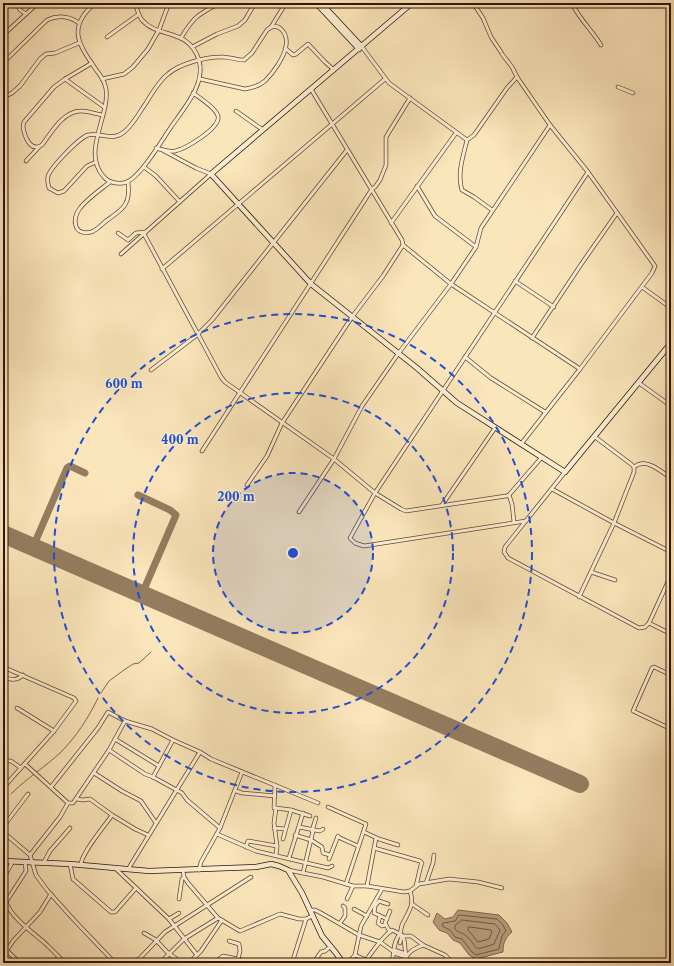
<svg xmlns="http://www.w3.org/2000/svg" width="674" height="966" font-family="'Libre Caslon Text',serif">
	<rect width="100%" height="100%" fill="#fbe5ba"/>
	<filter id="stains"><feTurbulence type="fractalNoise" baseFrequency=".005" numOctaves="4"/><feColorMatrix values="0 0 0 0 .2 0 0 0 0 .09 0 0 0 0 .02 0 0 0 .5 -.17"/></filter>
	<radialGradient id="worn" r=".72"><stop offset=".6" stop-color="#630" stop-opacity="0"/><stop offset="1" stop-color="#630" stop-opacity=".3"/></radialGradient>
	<!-- water -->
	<path fill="#b69e7c" stroke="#80664c" d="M458 910 499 915 507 923 512 932C505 938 503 943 503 952L476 959 469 955 460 943 453 940 447 933 439 930 433 922 437 913 445 919 453 917Z"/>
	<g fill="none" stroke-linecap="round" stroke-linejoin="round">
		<!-- shore -->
		<g stroke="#725840" stroke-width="1">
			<path d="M459 915 497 919 503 925 506 931 502 936 499 949 476 955 472 952 462 939 455 937 450 930 442 926 443 923 455 921Z"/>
			<path d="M462 920 495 924 500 930 494 944C469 953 480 947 465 935 462 932 458 933 455 929V926Z"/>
			<path d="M470 927 491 930 492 932 489 939 478 942 468 930V928Z"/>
		</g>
		<!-- stream -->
		<g stroke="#80664c" stroke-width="1">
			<path d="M101 693 109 681 124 670 133 664 139 663 151 652"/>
			<path d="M11 794C27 778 45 767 61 752 76 737 89 717 98 698"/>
		</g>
		<!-- taxiway -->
		<g stroke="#957c60" stroke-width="7">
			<path d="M138 495 170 510 176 515 142 594"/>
			<path d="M33 547 67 468 70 466 85 473"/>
		</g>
		<!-- runway -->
		<path stroke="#957c60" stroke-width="18" d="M3 534 580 784"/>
		<defs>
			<g id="street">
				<path d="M16 3 20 10 26 14"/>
				<path d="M95 3C66 28 79 45 97 71 101 76 105 83 106 89 110 116 81 153 104 177 108 182 116 184 123 183 138 182 162 140 171 127 184 108 206 84 199 60 188 27 158 39 142 20 138 15 137 8 135 3"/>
				<path d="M473 3 483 18 491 37 501 52"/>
				<path d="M572 3C579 19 592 30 601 45"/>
				<path d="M271 27 286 3"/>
				<path d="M3 35 38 3"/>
				<path d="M107 37 139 14"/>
				<path d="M181 38C194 16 199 14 220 3"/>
				<path d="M192 47 217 34 238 26 245 20 255 3"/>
				<path d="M362 47 389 83 467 140 474 135 507 88 517 77 550 125 588 172 655 266 652 273 580 369 521 444"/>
				<path d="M285 48 293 55 296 54 308 44 325 62 334 70"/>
				<path d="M502 54 512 67 517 77"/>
				<path d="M3 63 47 20C58 15 69 16 79 23"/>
				<path d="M92 63 65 79 54 87 24 122 23 126C24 135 30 153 42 145 51 133 63 111 81 111 88 111 96 114 102 115"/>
				<path d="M65 79 104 107"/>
				<path d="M102 79 124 74 133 67 148 49 159 30 169 3"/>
				<path d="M618 87 633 93"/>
				<path d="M311 89 402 240 403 245 451 284 580 369"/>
				<path d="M3 94 8 95 12 93 20 86 40 59 46 54 55 53 79 43"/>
				<path d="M236 111 263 130"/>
				<path d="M467 140C463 157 457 173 462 190L474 197 492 210"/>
				<path d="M156 148C162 150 168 152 175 151 185 149 221 128 218 116 216 108 200 98 193 93"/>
				<path d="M26 161 39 147"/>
				<path d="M96 162 87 166 64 191 58 193 49 188C48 184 47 181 48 176 51 167 79 138 88 135 101 132 112 142 124 132 133 125 139 113 146 103 152 93 159 81 168 74 179 64 205 57 220 57 228 56 236 60 244 60L252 53 267 30C279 20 288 34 286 46 284 58 273 73 265 81 259 86 252 88 245 89L200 79"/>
				<path d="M144 167 156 176 180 202"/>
				<path d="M110 182C100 190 88 198 80 208 72 219 73 236 91 232 97 230 101 225 106 221 123 209 131 205 128 182"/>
				<path d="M417 186 435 216 476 247"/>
				<path d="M391 223 456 133"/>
				<path d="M118 233 128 240 136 233 146 232"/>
				<path d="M144 234 221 377 225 382 334 459 375 493 401 509 406 511 506 496 509 495 542 457"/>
				<path d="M121 254 211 174 196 168 164 151"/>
				<path d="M162 269 385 79"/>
				<path d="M515 281 554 307"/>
				<path d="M642 287 671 308"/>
				<path d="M532 338 582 263 617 213"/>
				<path d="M465 357 491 378 545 412"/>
				<path d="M151 370 197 335 212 320 347 150"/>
				<path d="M639 383 671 406"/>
				<path d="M202 451 372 189 375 187 380 180 386 165V137L410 98"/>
				<path d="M634 467C636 466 638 464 640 464 650 461 663 473 671 478"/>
				<path d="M565 472 505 547 504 552 508 558 639 628 645 627 649 623 671 575"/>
				<path d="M247 485 267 456 282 423 352 317 383 276 403 245"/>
				<path d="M552 489 614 523 671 552"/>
				<path d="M509 495 512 504 514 522"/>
				<path d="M442 505 495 428"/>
				<path d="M299 512 334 459 362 406 398 354 451 284 476 247 481 228 550 125"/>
				<path d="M526 521 364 546 355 543 350 538 375 493 588 172"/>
				<path d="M591 572 615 580"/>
				<path d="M579 597 614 523 634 472V467L631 464 595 437"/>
				<path d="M649 623 669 633"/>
				<path d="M3 667 74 698 76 701 54 731 3 788"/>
				<path d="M671 675 654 667 652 668 633 711 671 729"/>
				<path d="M3 677C11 680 17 681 23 675"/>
				<path d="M17 708 54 731"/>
				<path d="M115 739 159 766"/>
				<path d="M109 750 145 774 153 777 182 793 187 800 220 828 201 862 199 870"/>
				<path d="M25 764 68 803H73L109 750 125 721"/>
				<path d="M3 766 7 761H11L21 768"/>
				<path d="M94 773 122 791 141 801 156 823"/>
				<path d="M153 777 173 740"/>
				<path d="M275 785 274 808H276L274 823 277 846 276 855"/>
				<path d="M51 787 98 728 108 712 125 721 152 729 173 740 200 752 211 759 318 803"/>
				<path d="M236 791 242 793 275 796"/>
				<path d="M77 799 83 800 90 799 112 815C105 826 81 853 81 865"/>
				<path d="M328 807 366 824 346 884"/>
				<path d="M276 808 291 810"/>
				<path d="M112 815 135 829 148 835"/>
				<path d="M3 827 28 794"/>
				<path d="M299 827 320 831 323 829"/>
				<path d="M220 828 242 772"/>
				<path d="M274 828 285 829"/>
				<path d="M312 831 316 818"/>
				<path d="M3 832 30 855 36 875 47 890 74 920 115 963"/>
				<path d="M364 832 379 839 398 845"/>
				<path d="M217 834 256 851 328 868 332 866"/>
				<path d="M295 835 311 840 322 847 323 853 330 855"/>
				<path d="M338 837 358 846"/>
				<path d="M283 839 291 810 310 816"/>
				<path d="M246 847 248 841 277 846"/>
				<path d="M374 848 420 861 422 863 421 865 416 886"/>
				<path d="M30 855 60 817 68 803"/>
				<path d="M289 858 303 813"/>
				<path d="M329 859 338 836"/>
				<path d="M25 862 26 871 6 902C12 919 34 933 47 945 53 951 59 957 65 963"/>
				<path d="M44 862 50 851 70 828"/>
				<path d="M70 864 73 879 111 912H115L136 888"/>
				<path d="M115 868 169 919 197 955"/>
				<path d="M129 869 130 866 200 752"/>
				<path d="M288 870 323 877 353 886H367L404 892 410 891 419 884 449 879 478 882 502 888"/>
				<path d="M183 871 184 877 188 883 218 918 240 931 280 914 299 919H306L312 916"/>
				<path d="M303 873 313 831"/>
				<path d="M3 879 13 861"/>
				<path d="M426 883 433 863 434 855"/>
				<path d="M367 886 376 838"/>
				<path d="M179 899 182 879 184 877"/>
				<path d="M347 899 353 886"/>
				<path d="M412 904 428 915"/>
				<path d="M354 909 367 916"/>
				<path d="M310 910H315L321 913 359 935 380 942 394 952"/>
				<path d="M380 916 378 923 382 926 385 925"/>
				<path d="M169 919 179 913"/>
				<path d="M387 919 374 913 375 906 379 901 388 904"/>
				<path d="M340 923 345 916V908L343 906"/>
				<path d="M390 932 385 923 390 911"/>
				<path d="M144 933 156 940 167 952 182 963"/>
				<path d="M403 936H411L423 945"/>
				<path d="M229 941 239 944 240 951 238 959"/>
				<path d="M400 943 402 935"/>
				<path d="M3 947 20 963"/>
				<path d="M7 950 13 941 40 912 51 894"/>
				<path d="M394 950 406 954"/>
				<path d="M394 953 406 957 404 939 400 934C401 931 401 928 402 925 408 912 415 906 410 891"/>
				<path d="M355 955 366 960C374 950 381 938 392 930L400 934C393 941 394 954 392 963"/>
				<path d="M314 962 321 952 325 951 331 946"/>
				<path d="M53 963 59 957"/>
				<path d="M133 963 140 958 165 932 251 877"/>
				<path d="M160 963 184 939 218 918"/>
				<path d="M189 963 201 951 222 920"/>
				<path d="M214 963 223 956 238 959 241 960V963"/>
				<path d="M292 963 306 919"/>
				<path d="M348 963 355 955 361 926 382 889"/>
				<path d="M404 963C407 952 413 949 423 945L445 955 453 963"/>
			</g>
			<g id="secondary">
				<path d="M316 3 359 49"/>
				<path d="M321 3 362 47"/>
				<path d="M412 3 211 174 311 284 417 368 457 403 565 472 671 343"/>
				<path d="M3 861 70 864 149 871 256 867 271 864 279 866 288 870 302 893 322 936 336 953 343 963"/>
			</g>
		</defs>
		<!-- street casing -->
		<use href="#street" stroke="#624832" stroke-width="4.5"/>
		<!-- secondary casing -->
		<use href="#secondary" stroke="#2f1305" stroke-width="6"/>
		<!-- street -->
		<use href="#street" stroke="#fceed2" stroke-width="3"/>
		<!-- secondary -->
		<use href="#secondary" stroke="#fceed2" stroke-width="4.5"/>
	</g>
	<!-- distance rings -->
	<circle cx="293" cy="553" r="80" fill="#1d4ed8" fill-opacity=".12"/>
	<g fill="none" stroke="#1d4ed8" stroke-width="2" stroke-dasharray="7 5">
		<circle cx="293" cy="553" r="80"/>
		<circle cx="293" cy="553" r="160"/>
		<circle cx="293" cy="553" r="239"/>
	</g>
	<circle cx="293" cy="553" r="6" fill="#1d4ed8" stroke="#fceed2" stroke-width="2"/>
	<g font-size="12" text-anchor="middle" font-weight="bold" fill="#1d4ed8" stroke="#fceed2" stroke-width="3" stroke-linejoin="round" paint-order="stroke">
		<text x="124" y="388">600 m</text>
		<text x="180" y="444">400 m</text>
		<text x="236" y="501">200 m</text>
	</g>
	<!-- margin -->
	<rect width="674" height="966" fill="none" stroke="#fbe5ba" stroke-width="16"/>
	<rect x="4" y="4" width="666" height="958" fill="none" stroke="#2f1305" stroke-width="2"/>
	<rect x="8" y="8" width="658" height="950" fill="none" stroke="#2f1305"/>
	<rect width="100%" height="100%" filter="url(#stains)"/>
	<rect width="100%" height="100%" fill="url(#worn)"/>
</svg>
